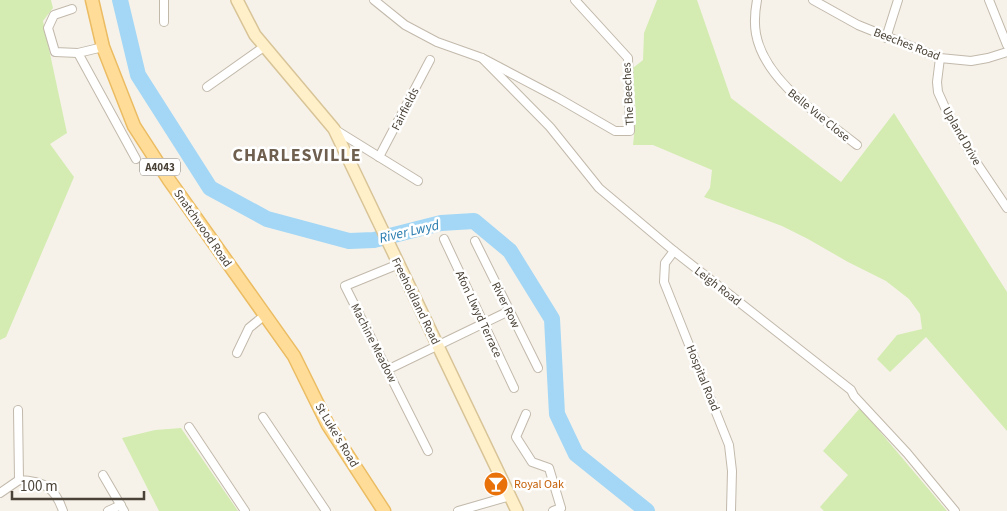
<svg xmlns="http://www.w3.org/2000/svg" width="1007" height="511" font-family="'Source Sans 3',sans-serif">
	<rect width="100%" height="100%" fill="#f6f2ea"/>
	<!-- green -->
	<g fill="#d4ecb1">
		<path d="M0 0H51L53 8 43 21 67 133 50 144 74 177 6 337 0 340Z"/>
		<path d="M657 0H697L731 98 841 182 894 113 1007 292V431L926 337 890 372 877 359 897 335 922 329 920 314 909 299 886 281 848 262 808 239 782 226 704 197 710 188 712 170 653 145H633L636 116 633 68 643 60 644 33Z"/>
		<path d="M860 408 947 511H824L820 507 848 475 823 451Z"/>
		<path d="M181 428 238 511H159L122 438 155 430Z"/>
	</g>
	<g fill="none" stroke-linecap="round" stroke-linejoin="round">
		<!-- river -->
		<path stroke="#a3d7f5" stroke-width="16" d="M120 0 138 75 210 188 267 219 349 241 374 240 441 223 474 221 510 251 552 319 557 414 576 454 647 511"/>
		<defs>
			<g id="street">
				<path d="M164 0V22"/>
				<path d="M374 0 405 25 437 42 482 58 558 98 615 131H630L628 58 575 0"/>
				<path d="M757 0C755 11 754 23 756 34 765 82 822 117 857 145"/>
				<path d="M813 0 858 25 940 58 971 61 988 58 1007 52"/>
				<path d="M989 0 1007 45"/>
				<path d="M72 9 54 15 48 28 55 52 78 53"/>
				<path d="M886 38 898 0"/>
				<path d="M103 47 78 53 136 159"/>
				<path d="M482 58 550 127 599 188 674 251 851 390 854 396 907 453 955 511"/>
				<path d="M940 58 937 82 938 92 947 112 972 156 1007 208"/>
				<path d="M207 87 265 46"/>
				<path d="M334 129 418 181"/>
				<path d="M379 157 430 60"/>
				<path d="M444 239 514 388"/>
				<path d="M475 241 538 368"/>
				<path d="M674 251 665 263 664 282 729 445 732 471 731 511"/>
				<path d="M399 264 345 286 428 451"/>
				<path d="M237 353 249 328 265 315"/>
				<path d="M387 370 509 311"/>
				<path d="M18 410 19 480C43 481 55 487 63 511"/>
				<path d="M526 414 516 437 532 462 549 468 561 508 553 511"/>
				<path d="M263 417 326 511"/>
				<path d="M189 427 245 511"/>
				<path d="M103 475 124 511"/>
				<path d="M0 493 19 480"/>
				<path d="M108 511 121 505"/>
				<path d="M458 511 510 496"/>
			</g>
			<path id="secondary" d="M237 0 255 35 334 129 517 511"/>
			<path id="primary" d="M92 0 103 47 134 126 169 180 294 356 328 425 384 511"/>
		</defs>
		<!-- street casing -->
		<use href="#street" stroke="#c2b9ab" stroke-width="10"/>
		<!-- secondary casing -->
		<use href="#secondary" stroke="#d8c497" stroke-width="14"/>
		<!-- primary casing -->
		<use href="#primary" stroke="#ebbc62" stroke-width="15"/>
		<!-- street -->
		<use href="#street" stroke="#fff" stroke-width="8"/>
		<!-- secondary -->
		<use href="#secondary" stroke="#fff0ca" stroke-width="11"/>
		<!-- primary -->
		<use href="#primary" stroke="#fd9" stroke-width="12"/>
	</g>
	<!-- icons -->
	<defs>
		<symbol id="bar-disc" viewBox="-11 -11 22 22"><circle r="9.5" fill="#e8710a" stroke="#fff"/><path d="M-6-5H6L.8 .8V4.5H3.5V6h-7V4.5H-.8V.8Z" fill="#fff"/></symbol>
	</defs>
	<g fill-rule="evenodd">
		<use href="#bar-disc" x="482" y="470" width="28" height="28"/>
	</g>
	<g text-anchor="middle" stroke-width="5" stroke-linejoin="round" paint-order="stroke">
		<!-- shield labels -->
		<rect fill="#fff" stroke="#807b73" stroke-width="1" x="140" y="158.5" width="40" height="17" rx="4"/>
		<g font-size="11" font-weight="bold" fill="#4a4237">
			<text x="160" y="171">A4043</text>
		</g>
		<!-- street labels -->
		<g font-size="12" fill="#4a4237" stroke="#fff">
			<text transform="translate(907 44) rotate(21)" y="4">Beeches Road</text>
			<text transform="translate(628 94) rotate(-93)" y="4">The Beeches</text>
			<text transform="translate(405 109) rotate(-63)" y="4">Fairfields</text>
			<text transform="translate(819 115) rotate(39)" y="4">Belle Vue Close</text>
			<text transform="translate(962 136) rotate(60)" y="4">Upland Drive</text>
			<text transform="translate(203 228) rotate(55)" y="4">Snatchwood Road</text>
			<text transform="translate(718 286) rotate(38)" y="4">Leigh Road</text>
			<text transform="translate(416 301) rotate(64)" y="4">Freeholdland Road</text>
			<text transform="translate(506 305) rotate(64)" y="4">River Row</text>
			<text transform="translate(479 314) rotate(65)" y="4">Afon Llwyd Terrace</text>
			<text transform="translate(374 343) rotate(63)" y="4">Machine Meadow</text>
			<text transform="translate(703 378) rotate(68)" y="4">Hospital Road</text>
			<text transform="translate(337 435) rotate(59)" y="4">St Luke's Road</text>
		</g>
		<!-- food labels -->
		<g font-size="12" fill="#c56008" stroke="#fff" text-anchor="start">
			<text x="514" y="488">Royal Oak</text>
		</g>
		<!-- water labels -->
		<g font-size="14" font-style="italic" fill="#267aad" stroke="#fff">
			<text transform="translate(409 231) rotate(-13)" y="5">River Lwyd</text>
		</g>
		<!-- district labels -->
		<g font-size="18" font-weight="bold" letter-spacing="1" fill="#6e5f4e" stroke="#fff">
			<text x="297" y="161">CHARLESVILLE</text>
		</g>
	</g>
	<!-- scale -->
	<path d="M12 491v8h132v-8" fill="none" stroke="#4a4237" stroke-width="2.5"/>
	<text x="20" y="491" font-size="15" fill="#4a4237" stroke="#ffffff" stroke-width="4" paint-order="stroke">100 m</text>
</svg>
